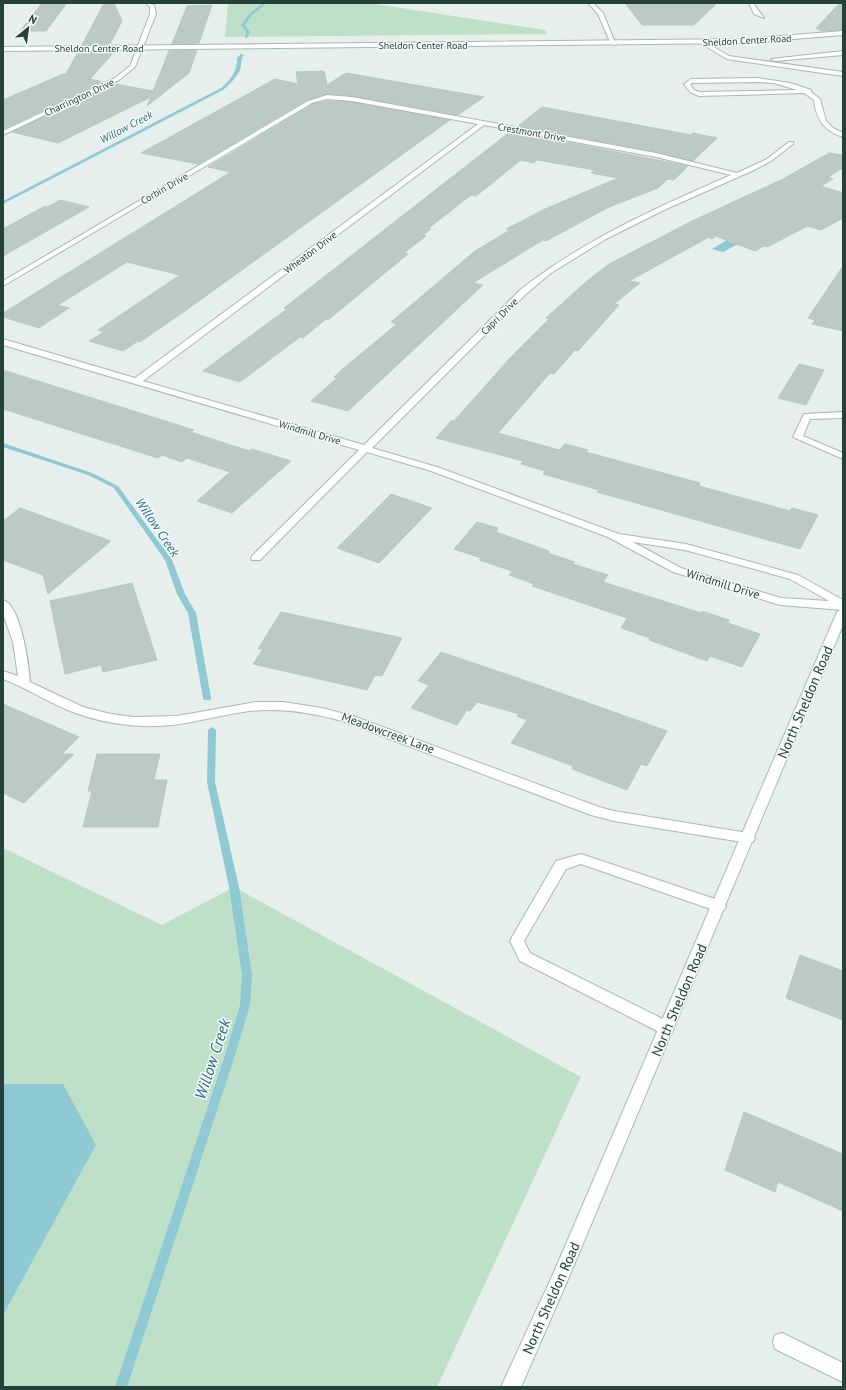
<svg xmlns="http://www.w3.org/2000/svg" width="846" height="1390" font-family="'PT Sans',sans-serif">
	<rect width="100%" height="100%" fill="#e6efeb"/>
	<!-- green -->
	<g fill="#bfe0c8">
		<path d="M228 3H369L545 30 547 34 225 37Z"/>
		<path d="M3 848 162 925 234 887 581 1077 437 1387H3Z"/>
	</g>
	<!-- water -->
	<g fill="#8ec9d4">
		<path d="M727 240 738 244 723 252 712 249Z"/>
		<path d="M3 1084H63L96 1145 3 1315Z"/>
	</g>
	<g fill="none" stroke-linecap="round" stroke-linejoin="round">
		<!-- stream -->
		<g fill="#8ec9d4" fill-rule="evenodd">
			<path d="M263 3H267L252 15 245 25 250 32 247 38H245L246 32 241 25 250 13Z"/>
			<path d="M241 54 244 55C240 59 242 64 240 70 236 78 230 84 223 90L3 204V201L221 88C230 80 238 71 237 58Z"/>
			<path d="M3 443 92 473 118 486 172 560 185 594 196 613 211 698 210 700H204L203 698 188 613 177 594 165 560 114 488 88 475 3 447Z"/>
			<path d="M212 727 216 730 215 782 239 887 252 975 250 1005 236 1052 127 1387H115L226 1052 240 1005 242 975 229 887 207 782 208 730Z"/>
		</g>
	</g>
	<!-- building -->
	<g fill="#bbcac4" stroke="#b8c9c2">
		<path d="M42 3H67L46 31H20Z"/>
		<path d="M104 3H114L122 21 110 44 82 45Z"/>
		<path d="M625 3H717L694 25H642Z"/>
		<path d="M840 3H843V30L821 31 816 28Z"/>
		<path d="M212 5 199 43 172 44 187 6Z"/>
		<path d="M197 50 189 73 147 106 151 97 58 143 12 132 115 84 153 91 169 51Z"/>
		<path d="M106 51V53L115 51 90 79 104 82 3 129V100L63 74H66L78 52Z"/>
		<path d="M324 71 327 85 346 73 484 97 458 115 352 96 327 94 307 100 198 164 141 153 275 79 298 84 296 72Z"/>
		<path d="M327 101 352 102 450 120 185 311 140 342 138 341 123 351 89 341 104 332 98 330 180 275 127 262 58 305 69 308 39 328 3 317V313L231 172 208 167 313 104Z"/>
		<path d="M542 107 691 135 693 133 717 138 693 161 656 152 518 126Z"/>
		<path d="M511 131 688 166 674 180 668 179 658 188 609 207 546 241 543 240 473 283 483 285 348 411 311 401 337 378 334 377 345 367 397 324 391 322 475 251 510 230 506 229 545 209 618 178 591 173 595 170 537 160 534 163 521 160 476 196 471 195 429 228 431 229 423 235 426 236 404 253 408 254 328 320 326 319 303 338 300 337 240 382 203 371 287 309 284 308Z"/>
		<path d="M829 153 843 155V168L828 177 833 179 821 186 843 193V218L821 230 808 226 767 247 764 246 755 251 716 236 712 239 709 237 629 281 640 283 614 304 619 305 578 351 575 350 554 374 550 373 498 433 559 450 565 444 588 450 586 452 700 483 699 486 790 511 792 508 818 515 800 549 597 492 599 490 543 474 545 471 521 464 523 461 436 438 452 420 454 421 510 358 549 319 546 318 587 281 609 264 692 221 783 179Z"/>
		<path d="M60 200 89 207 3 256V229L45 206 47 207Z"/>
		<path d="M843 266V331L812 324 815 320 808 318Z"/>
		<path d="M799 364 824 370 806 405 778 398Z"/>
		<path d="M3 370 194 430 191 432 249 451 252 449 291 461 232 513 197 501 230 472 187 458 182 462 162 455 158 458 3 409Z"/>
		<path d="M391 494 432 508 379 563 337 548Z"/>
		<path d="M20 508 111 541 48 594 43 575 3 560V521Z"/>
		<path d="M477 522 498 528 496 532 549 551 548 553 575 562 573 564 608 575 603 582 701 613 702 611 729 620 728 623 760 634 742 667 710 656 707 661 649 640 650 638 621 628 627 618 532 586 534 584 509 575 512 571 479 560 481 558 454 549Z"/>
		<path d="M132 583 157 660 103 672 101 665 65 674 50 601Z"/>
		<path d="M281 612 402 638 382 676 375 675 367 690 253 664 263 649H258Z"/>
		<path d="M441 652 538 685 667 731 647 766 641 764 627 790 572 769 573 766 511 743 527 720 517 716 519 714 477 702 470 711 467 710 457 725 411 708 429 685 418 681Z"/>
		<path d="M3 704 79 737 62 754H74L24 803 3 793Z"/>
		<path d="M97 754H160L154 780H167L158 827H83L92 791H88Z"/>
		<path d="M800 955 843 971V1020L786 998Z"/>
		<path d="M744 1112 843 1154V1211L778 1182 775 1192 725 1170Z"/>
	</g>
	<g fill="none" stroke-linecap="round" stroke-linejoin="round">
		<defs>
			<g id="lane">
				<path d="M702 40 729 56 843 72V76L727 59 700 43Z"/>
				<path d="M843 51V55L774 61 771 59Z"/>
				<path d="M757 78 790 83 811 90V92L820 99 826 121 833 128 843 133V137C824 131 816 119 814 100L804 93 699 96 690 92 684 84 691 79ZM757 82 774 83 797 90 700 92 694 90 690 84 692 83Z"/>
				<path d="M843 412V418L810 419 803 436 843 453V459L793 437 804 414Z"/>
				<path d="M581 854 724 902 726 906 724 910 719 912 581 864 566 869 524 941 530 953 671 1023 674 1028 671 1033 666 1035 661 1033 520 961 510 941 512 937 556 861Z"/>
			</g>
			<g id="street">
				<path d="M146 3 154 5 156 14 135 67 119 80 3 135V131L115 78 130 66 150 14V7Z"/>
				<path d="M588 3H593L603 13 616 45 611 44 598 14Z"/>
				<path d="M749 3H753L764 18 754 14Z"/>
				<path d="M327 95 352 97 656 153 737 173 767 159 789 142H793V144L771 161 754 170 664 210 606 239 551 273 526 294 372 448 437 467 619 534 686 544 798 575 843 600V610L780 605 673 572 608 537 431 471 367 452 260 560H252L251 558 252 556 359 450 3 345V339L135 378 478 124 352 101 327 99 312 103 3 286V281L308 101ZM484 125 656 157 731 175C656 208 585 239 520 290L364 445 143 381ZM633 542 685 550 790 579 829 601 781 598 681 568Z"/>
				<path d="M3 600C21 605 29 665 30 682L83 707 111 714 133 717 177 716 256 702H283L322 708 353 716 599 807 614 811 748 833 753 834 755 838 753 842 748 843 614 821 591 815 345 722C311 712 277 707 243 712 209 717 178 728 143 726 116 725 88 719 63 708 43 699 24 687 3 679V671L18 676 13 642 3 614Z"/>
				<path d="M782 1333 843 1363V1382L775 1349 773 1342 775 1335Z"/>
			</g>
			<g id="secondary">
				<path d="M843 31V35L744 43 3 51V47L744 39Z"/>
				<path d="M843 608V625L566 1284 521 1387H501L554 1272 837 612Z"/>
			</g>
		</defs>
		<!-- lane casing -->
		<use href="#lane" stroke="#a8b8b2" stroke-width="2"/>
		<!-- street casing -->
		<use href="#street" stroke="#a8b8b2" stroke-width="2"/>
		<!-- secondary casing -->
		<use href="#secondary" stroke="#a4bbb3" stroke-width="2"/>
		<!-- lane -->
		<use href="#lane" fill="#fff" fill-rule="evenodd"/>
		<!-- street -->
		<use href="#street" fill="#fff" fill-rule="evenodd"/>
		<!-- secondary -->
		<use href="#secondary" fill="#fff" fill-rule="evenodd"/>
	</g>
	<g text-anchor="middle" stroke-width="3" stroke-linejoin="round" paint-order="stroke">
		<!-- far-street labels -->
		<g font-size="10" fill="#24423a" stroke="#f7fbf9">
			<text transform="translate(747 40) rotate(-3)" y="4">Sheldon Center Road</text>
			<text x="423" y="49">Sheldon Center Road</text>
			<text x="99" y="52">Sheldon Center Road</text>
			<text transform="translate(79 97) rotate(-25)" y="4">Charrington Drive</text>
			<text transform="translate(532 132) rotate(10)" y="4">Crestmont Drive</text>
			<text transform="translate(164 188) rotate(-30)" y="4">Corbin Drive</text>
			<text transform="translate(310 252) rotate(-37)" y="4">Wheaton Drive</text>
			<text transform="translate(499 316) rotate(-45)" y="4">Capri Drive</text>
			<text transform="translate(310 432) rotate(16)" y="4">Windmill Drive</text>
		</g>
		<!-- far-water labels -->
		<g font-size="11" font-style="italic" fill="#1c6f80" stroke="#f7fbf9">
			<text transform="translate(126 127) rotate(-28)" y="4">Willow Creek</text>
		</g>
		<!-- street labels -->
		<g font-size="12" fill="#24423a" stroke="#f7fbf9">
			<text transform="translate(723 584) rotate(17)" y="4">Windmill Drive</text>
			<text transform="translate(388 733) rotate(20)" y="4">Meadowcreek Lane</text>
		</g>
		<!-- water labels -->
		<g font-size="13" font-style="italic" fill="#1c6f80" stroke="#f7fbf9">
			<text transform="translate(158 527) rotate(56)" y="5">Willow Creek</text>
		</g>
		<!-- near-street labels -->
		<g font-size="14" fill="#24423a" stroke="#f7fbf9">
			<text transform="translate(805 702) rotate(-67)" y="5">North Sheldon Road</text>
			<text transform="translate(679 1000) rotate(-67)" y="5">North Sheldon Road</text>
			<text transform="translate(551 1298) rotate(-66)" y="5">North Sheldon Road</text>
		</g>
		<!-- near-water labels -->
		<g font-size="16" font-style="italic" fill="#1c6f80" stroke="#f7fbf9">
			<text transform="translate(212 1059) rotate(-72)" y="6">Willow Creek</text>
		</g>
	</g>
	<!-- border -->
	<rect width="846" height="1390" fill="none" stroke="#24423a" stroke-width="8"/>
	<!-- north arrow -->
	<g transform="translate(28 28) rotate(29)" stroke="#f7fbf9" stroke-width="3" paint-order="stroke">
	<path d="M0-3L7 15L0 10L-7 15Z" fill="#24423a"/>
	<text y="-6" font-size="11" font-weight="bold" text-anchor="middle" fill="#24423a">N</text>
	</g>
</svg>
